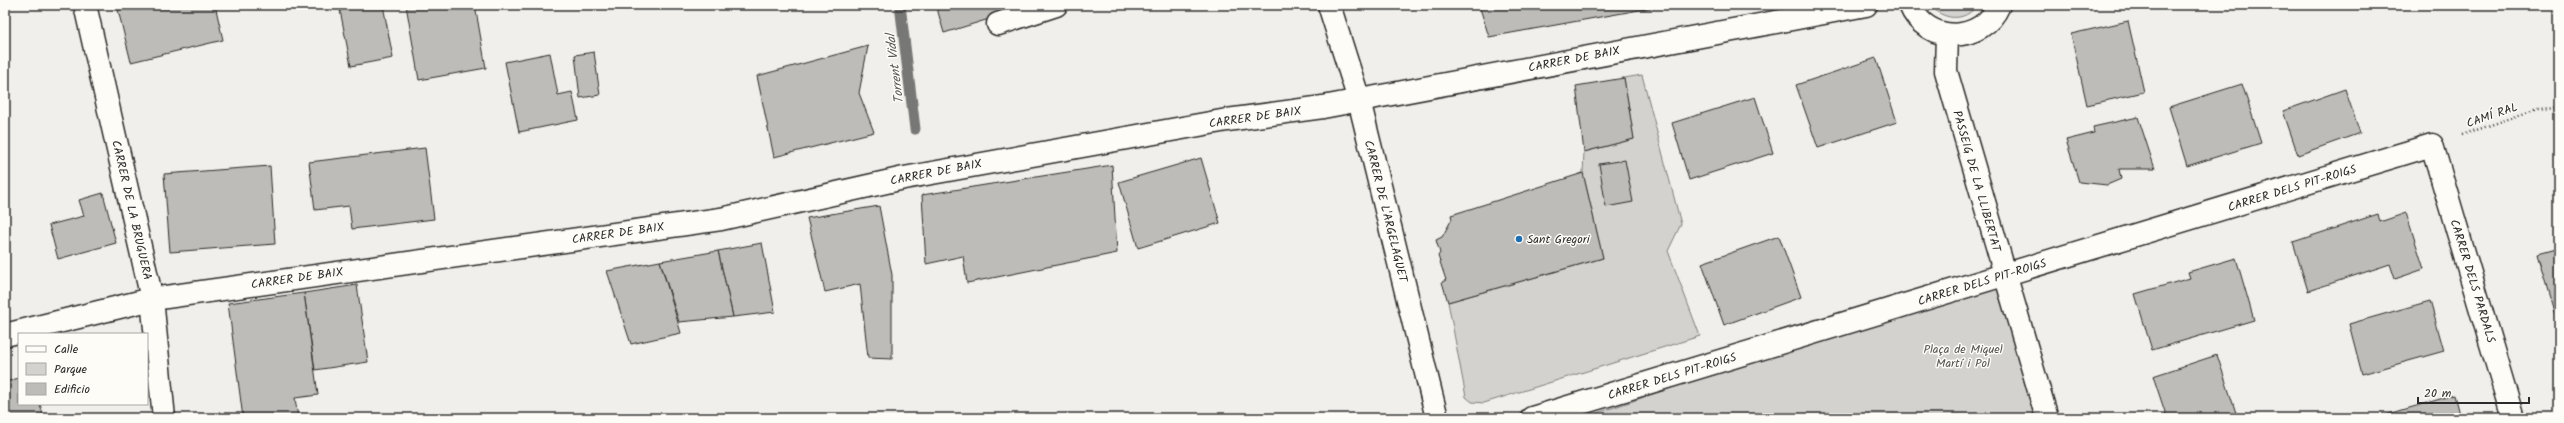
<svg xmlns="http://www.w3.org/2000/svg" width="2564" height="423" font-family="Kalam,sans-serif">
	<rect width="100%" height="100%" fill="#f0efeb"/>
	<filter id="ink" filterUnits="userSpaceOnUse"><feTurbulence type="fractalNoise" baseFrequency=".025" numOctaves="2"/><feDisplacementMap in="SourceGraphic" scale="8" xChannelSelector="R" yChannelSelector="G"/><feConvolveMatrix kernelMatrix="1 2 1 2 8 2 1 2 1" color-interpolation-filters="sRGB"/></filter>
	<g filter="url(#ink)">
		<!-- green -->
		<g fill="#d3d2cf" stroke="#7f7e7d">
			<path d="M1930 5H1977C1965 23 1942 20 1930 5Z"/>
			<path d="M1642 75 1681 224 1668 251 1700 336 1484 403 1472 402 1466 397 1448 302 1603 258 1583 173 1584 152 1634 139 1624 78Z"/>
			<path d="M2004 276 2047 418H1582Z"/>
		</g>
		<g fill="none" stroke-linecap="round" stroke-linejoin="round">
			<!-- stream -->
			<path stroke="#777775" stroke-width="11" d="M900 5 915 129"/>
		</g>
		<!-- building -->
		<g fill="#bdbcb8" stroke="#2b2b2b">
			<path d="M141 5H215L223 40 131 62 118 10Z"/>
			<path d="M339 5H383L393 58 351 66Z"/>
			<path d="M406 5H475L486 68 419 80Z"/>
			<path d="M936 5H1034L944 33Z"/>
			<path d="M1479 5H1655L1656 7 1489 37Z"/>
			<path d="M2128 21 2144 92 2087 105 2071 34Z"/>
			<path d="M868 46 859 93 874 132 774 157 757 76Z"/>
			<path d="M594 52 600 95 580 98 575 55Z"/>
			<path d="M550 53 558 95 572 92 578 120 519 132 505 62Z"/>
			<path d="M1876 58 1897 122 1818 148 1796 85Z"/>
			<path d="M1624 78 1634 139 1584 152 1576 86Z"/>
			<path d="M2242 84 2261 143 2187 166 2169 107Z"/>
			<path d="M2345 89 2360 133 2298 155 2283 111Z"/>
			<path d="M1755 97 1773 153 1689 180 1672 123Z"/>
			<path d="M2138 117 2155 169H2119L2121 179 2107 185 2079 182 2066 140 2094 133 2093 127Z"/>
			<path d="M425 148 434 219 352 229 349 206 315 210 309 162Z"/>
			<path d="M1201 158 1220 223 1138 248 1119 182Z"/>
			<path d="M1625 160 1633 202 1606 207 1599 164Z"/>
			<path d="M1112 165 1117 253 967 283 963 256 926 264 922 195Z"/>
			<path d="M270 166 275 244 170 252 164 174Z"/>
			<path d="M1583 173 1603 258 1448 302 1442 282 1446 280 1438 256 1440 253 1436 240 1442 237 1452 219 1451 215Z"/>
			<path d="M103 193 116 243 58 259 49 225 84 216 79 200Z"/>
			<path d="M879 206 892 275V359L868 358 860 284 825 292 807 218Z"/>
			<path d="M2406 213 2424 269 2395 279 2390 264 2308 291 2293 242 2378 214 2380 222Z"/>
			<path d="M1779 236 1801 297 1724 325 1702 263Z"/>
			<path d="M762 243 775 312 733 317 718 251Z"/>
			<path d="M2559 248V325H2558L2537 254Z"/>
			<path d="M718 251 733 317 679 322 660 261Z"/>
			<path d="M2236 258 2254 320 2152 350 2135 294 2190 278 2188 272Z"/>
			<path d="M660 261 681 333 631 344 607 271Z"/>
			<path d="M357 285 368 362 315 370 304 293Z"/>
			<path d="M304 293 318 395 295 398 298 418H243L228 303Z"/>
			<path d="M2430 301 2444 351 2362 374 2349 324Z"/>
			<path d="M2217 355 2237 416 2229 418H2167L2153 376Z"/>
			<path d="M19 378V404H40L44 418H5V382Z"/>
			<path d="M2454 395 2460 418H2375Z"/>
		</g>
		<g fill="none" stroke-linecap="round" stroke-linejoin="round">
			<defs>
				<g id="minor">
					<path d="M85 5 152 299 164 418"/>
					<path d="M1329 5 1359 100 1437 418"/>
					<path d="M1910 5C1926 45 1982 44 1999 5"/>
					<path d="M998 24 1056 5"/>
					<path d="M1947 35 1946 71 2047 418"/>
					<path d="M5 335 152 299 721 219 904 178 1227 120 1323 107 1866 5"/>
					<path d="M1532 418 2432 145 2513 418"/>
				</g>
			</defs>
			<!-- minor casing -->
			<use href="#minor" stroke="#2b2b2b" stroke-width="25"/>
			<!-- path -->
			<path stroke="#2b2b2b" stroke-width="2.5" stroke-dasharray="1 3" stroke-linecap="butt" d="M2462 135 2537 109 2559 108"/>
			<!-- minor -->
			<use href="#minor" stroke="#fdfcf7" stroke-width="22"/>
		</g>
	</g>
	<!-- markers -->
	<circle fill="#1f6fb2" stroke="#fdfcf7" stroke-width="1.5" cx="1519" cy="239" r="4"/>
	<g text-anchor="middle" stroke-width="3" stroke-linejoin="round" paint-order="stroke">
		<!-- street labels -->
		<g font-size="12" fill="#2b2b2b" stroke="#fdfcf7">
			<text transform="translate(1574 59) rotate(-11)" y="4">CARRER DE BAIX</text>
			<text transform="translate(2492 115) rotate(-19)" y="4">CAMÍ RAL</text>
			<text transform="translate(1255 117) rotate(-8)" y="4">CARRER DE BAIX</text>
			<text transform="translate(936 172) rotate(-11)" y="4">CARRER DE BAIX</text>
			<text transform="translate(1977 181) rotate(74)" y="4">PASSEIG DE LA LLIBERTAT</text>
			<text transform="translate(2292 188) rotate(-17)" y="4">CARRER DELS PIT-ROIGS</text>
			<text transform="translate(132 210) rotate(77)" y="4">CARRER DE LA BRUGUERA</text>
			<text transform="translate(1386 211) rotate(76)" y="4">CARRER DE L'ARGELAGUET</text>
			<text transform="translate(618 233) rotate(-8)" y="4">CARRER DE BAIX</text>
			<text transform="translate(297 278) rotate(-8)" y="4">CARRER DE BAIX</text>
			<text transform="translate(2473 281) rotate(73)" y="4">CARRER DELS PARDALS</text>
			<text transform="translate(1982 282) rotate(-17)" y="4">CARRER DELS PIT-ROIGS</text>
			<text transform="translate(1672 376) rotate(-17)" y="4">CARRER DELS PIT-ROIGS</text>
		</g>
		<!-- poi labels -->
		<g font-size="12" fill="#2b2b2b" stroke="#fdfcf7" text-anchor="start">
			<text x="1527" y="243">Sant Gregori</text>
		</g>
		<!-- park labels -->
		<g font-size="12" fill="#555554" stroke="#fdfcf7">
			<text x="1963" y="353">Plaça de Miquel<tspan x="1963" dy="14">Martí i Pol</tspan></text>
		</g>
		<!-- water labels -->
		<g font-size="13" font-style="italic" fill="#575756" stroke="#fdfcf7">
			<text transform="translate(894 69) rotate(-97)" y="5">Torrent Vidal</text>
		</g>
	</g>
	<!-- margin -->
	<rect width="2564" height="423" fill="none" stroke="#fdfcf7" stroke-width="20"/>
	<rect x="10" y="10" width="2544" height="403" fill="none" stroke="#2b2b2b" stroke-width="1.5" filter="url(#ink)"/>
	<!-- legend -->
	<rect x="18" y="333" width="130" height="72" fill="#fdfcf7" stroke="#a9a8a5"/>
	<rect x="26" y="346" width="20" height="6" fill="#fdfcf7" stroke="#a9a8a5"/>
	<text x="54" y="353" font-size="12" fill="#2b2b2b">Calle</text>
	<rect x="26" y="363" width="20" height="12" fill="#d3d2cf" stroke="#a9a8a5"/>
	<text x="54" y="373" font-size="12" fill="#2b2b2b">Parque</text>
	<rect x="26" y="383" width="20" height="12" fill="#bdbcb8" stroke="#a9a8a5"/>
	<text x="54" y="393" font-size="12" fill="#2b2b2b">Edificio</text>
	<!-- scale -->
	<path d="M2418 397v6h111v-6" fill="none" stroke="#2b2b2b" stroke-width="2"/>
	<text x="2424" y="397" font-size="12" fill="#2b2b2b" stroke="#fdfcf7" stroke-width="3" paint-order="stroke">20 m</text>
</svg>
